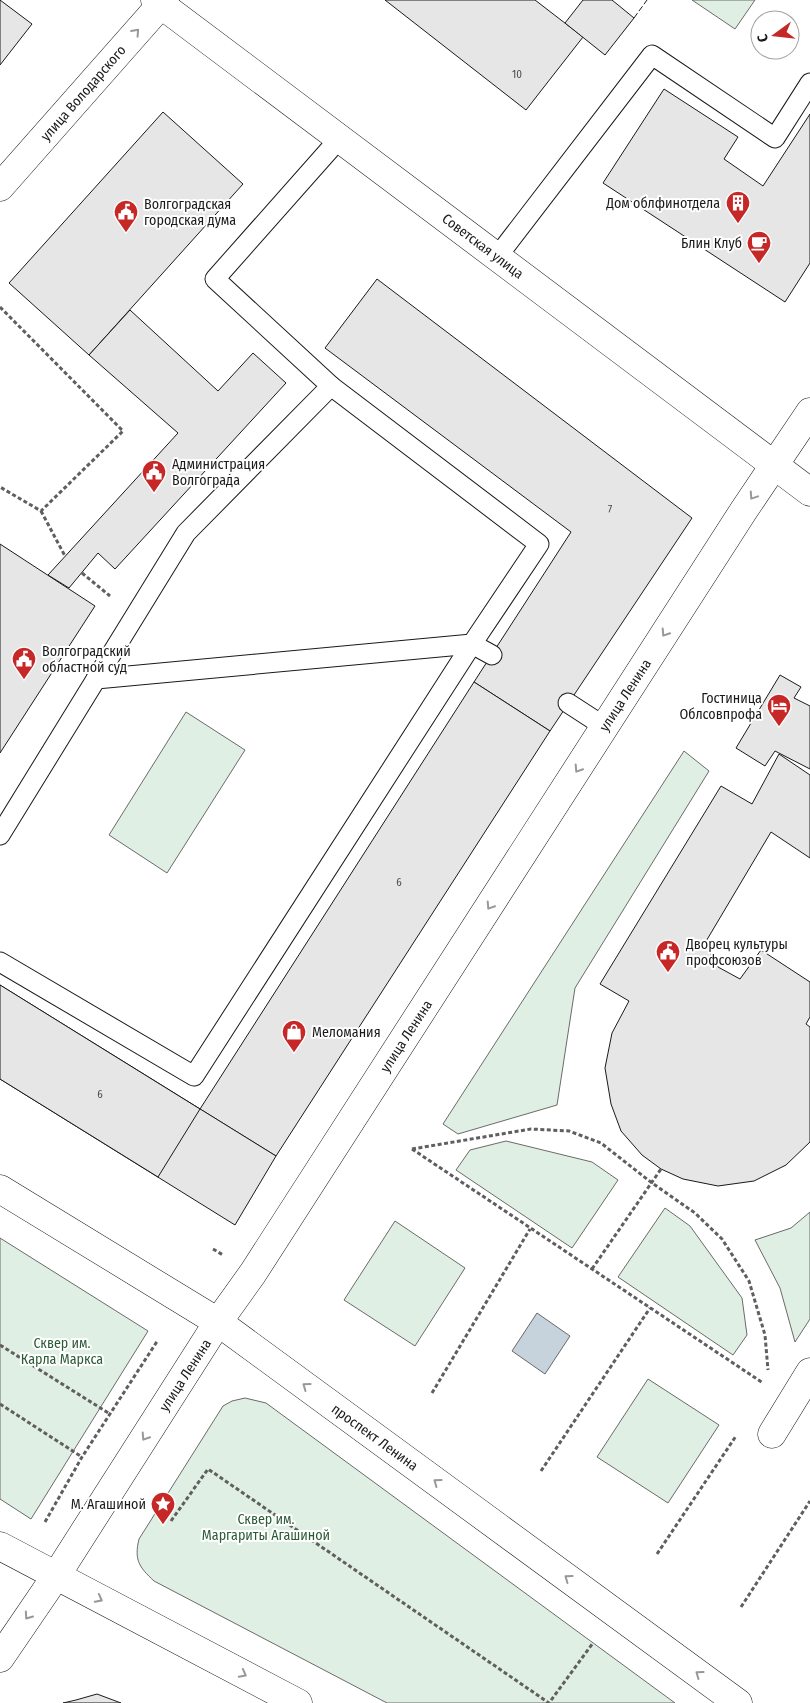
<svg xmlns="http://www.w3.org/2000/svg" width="810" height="1703" font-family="'Fira Sans Condensed',sans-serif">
	<rect width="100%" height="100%" fill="#fff"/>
	<!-- green -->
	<g fill="#e0efe3" stroke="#6a6a6a">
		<path d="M692 0H755L735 29Z"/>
		<path d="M186 712 245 750 167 873 109 835Z"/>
		<path d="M684 751 709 771 575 988 557 1105 458 1134 443 1124Z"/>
		<path d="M506 1141 592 1162 618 1180 572 1248 456 1170 470 1150Z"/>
		<path d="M665 1208 690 1226 742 1298 747 1335 733 1355 618 1277Z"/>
		<path d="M810 1212V1319L795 1342 780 1288 755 1240 791 1228Z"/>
		<path d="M395 1221 465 1268 415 1346 344 1300Z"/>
		<path d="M0 1238 148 1331 31 1519 0 1499Z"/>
		<path d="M648 1379 719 1425 668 1503 597 1457Z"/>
		<path d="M245 1398 266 1403 675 1703H387L154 1581C139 1567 134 1560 139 1539L223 1406 232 1401Z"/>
	</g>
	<!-- water -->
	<path fill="#c6d2dc" stroke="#6a6a6a" d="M537 1313 570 1336 545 1374 512 1351Z"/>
	<!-- building -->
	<g fill="#e6e6e6" stroke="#1a1a1a">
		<path d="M0 0 32 24 0 65Z"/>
		<path d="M385 0H535L583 37 526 110Z"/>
		<path d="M583 0H612L634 18 605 55 565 23Z"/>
		<path d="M664 89 738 137 724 159 763 186 810 114V263L785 302 603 183Z"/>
		<path d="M163 112 243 184 89 355 9 283Z"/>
		<path d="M377 279 692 518 550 731 474 682 571 532 325 348Z"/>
		<path d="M130 310 218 391 253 353 286 383 115 569 98 553 69 588 48 575 178 433 89 355Z"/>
		<path d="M0 544 95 606 0 753Z"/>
		<path d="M780 675 801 687 794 698 810 706V769L775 751 765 766 736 748Z"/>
		<path d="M474 682 550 731 276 1156 200 1109Z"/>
		<path d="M779 754 810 775V858L771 832 705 943 718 967 740 979 761 950 810 982V1017L806 1024 810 1027V1142L786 1165 754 1181 718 1186 683 1179 661 1169 642 1155 621 1131 611 1104 605 1068 612 1033 629 1001 600 984 721 786 752 804Z"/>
		<path d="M0 985 276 1156 235 1225 0 1079Z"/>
		<path d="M0 985 200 1109 158 1177 0 1079Z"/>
		<path d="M97 1694 121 1703H63L76 1700Z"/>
	</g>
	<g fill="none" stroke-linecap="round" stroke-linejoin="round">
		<defs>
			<g id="lane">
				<path d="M497 257 652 55 775 138 810 83"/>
				<path d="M96 679 472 644 539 544 331 386"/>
				<path d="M568 703 605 727"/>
				<path d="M0 835 186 533 331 386 215 279 339 139"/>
				<path d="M0 962 194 1076 472 644 492 655"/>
			</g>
			<g id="street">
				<path d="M0 187 165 0"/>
				<path d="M772 1434 810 1372"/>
				<path d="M0 1658 56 1576 218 1322 253 1273 744 510 810 412"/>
			</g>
			<path id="secondary" d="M155 0 810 492"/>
			<g id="primary">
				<path d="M0 1189 218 1322 738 1703"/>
				<path d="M0 1546 298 1703"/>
			</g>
		</defs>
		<!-- lane casing -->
		<use href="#lane" stroke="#1a1a1a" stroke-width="21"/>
		<!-- street casing -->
		<use href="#street" stroke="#1a1a1a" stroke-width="29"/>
		<!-- secondary casing -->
		<use href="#secondary" stroke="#1a1a1a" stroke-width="29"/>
		<!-- primary casing -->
		<use href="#primary" stroke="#1a1a1a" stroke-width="29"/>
		<!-- path -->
		<g stroke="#5f5f5f" stroke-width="3" stroke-dasharray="4 2.5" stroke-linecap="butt">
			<path d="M0 307 123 431 41 511 0 487"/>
			<path d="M41 511 65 556"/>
			<path d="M82 573 110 596"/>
			<path d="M412 1149 531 1129 569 1131 601 1143 652 1183 695 1213 722 1239 749 1281 765 1335 768 1370"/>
			<path d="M412 1149 763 1383"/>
			<path d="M213 1249 223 1255"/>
			<path d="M592 1269 661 1169"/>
			<path d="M0 1345 110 1414"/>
			<path d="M432 1393 530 1229"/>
			<path d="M0 1404 82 1457"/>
			<path d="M541 1471 650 1308"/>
			<path d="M171 1521 208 1469 549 1703 593 1643"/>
			<path d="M45 1522 82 1457 158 1340"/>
			<path d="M657 1554 736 1436"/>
			<path d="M741 1607 810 1501"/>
		</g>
		<!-- lane -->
		<use href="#lane" stroke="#fff" stroke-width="19"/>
		<!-- street -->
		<use href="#street" stroke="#fff" stroke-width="28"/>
		<!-- secondary -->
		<use href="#secondary" stroke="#fff" stroke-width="28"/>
		<!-- primary -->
		<use href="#primary" stroke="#fff" stroke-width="28"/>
		<!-- fence -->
		<path stroke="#1a1a1a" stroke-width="1" stroke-dasharray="6 2.5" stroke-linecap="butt" d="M634 18 647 0"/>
	</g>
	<!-- one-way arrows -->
	<defs><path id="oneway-chevron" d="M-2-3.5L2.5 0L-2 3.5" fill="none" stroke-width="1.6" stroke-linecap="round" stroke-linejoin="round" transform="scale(1.25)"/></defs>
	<g stroke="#989898">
		<use href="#oneway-chevron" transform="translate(136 32) rotate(-48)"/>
		<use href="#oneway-chevron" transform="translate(753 496) rotate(124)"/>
		<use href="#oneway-chevron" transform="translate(665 633) rotate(123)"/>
		<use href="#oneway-chevron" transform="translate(578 769) rotate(123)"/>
		<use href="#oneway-chevron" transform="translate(490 906) rotate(123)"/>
		<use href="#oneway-chevron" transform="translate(306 1386) rotate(-144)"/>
		<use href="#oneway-chevron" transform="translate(145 1437) rotate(123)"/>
		<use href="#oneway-chevron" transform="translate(437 1482) rotate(-144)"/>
		<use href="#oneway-chevron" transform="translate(568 1578) rotate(-144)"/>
		<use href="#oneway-chevron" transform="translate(99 1599) rotate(28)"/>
		<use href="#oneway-chevron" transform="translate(28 1616) rotate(125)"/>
		<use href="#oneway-chevron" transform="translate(243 1674) rotate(28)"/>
		<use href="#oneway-chevron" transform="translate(699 1674) rotate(-144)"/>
	</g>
	<!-- icons -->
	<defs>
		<symbol id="building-pin" viewBox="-11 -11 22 30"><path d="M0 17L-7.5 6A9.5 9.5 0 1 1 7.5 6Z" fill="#c62828" stroke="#fff"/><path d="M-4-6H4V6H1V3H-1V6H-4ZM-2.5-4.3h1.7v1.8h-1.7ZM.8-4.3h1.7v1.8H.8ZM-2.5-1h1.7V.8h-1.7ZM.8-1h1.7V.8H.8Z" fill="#fff"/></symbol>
		<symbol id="civic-pin" viewBox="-11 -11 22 30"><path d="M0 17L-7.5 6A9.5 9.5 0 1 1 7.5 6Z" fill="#c62828" stroke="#fff"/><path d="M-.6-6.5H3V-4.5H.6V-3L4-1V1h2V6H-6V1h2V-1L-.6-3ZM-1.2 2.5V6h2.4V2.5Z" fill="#fff"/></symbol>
		<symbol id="cafe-pin" viewBox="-11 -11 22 30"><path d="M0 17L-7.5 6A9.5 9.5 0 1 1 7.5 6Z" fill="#c62828" stroke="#fff"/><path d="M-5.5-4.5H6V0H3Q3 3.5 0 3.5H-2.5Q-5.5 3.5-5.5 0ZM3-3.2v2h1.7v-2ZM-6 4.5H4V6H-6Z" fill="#fff"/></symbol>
		<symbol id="hotel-pin" viewBox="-11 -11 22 30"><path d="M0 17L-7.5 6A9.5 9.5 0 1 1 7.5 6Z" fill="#c62828" stroke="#fff"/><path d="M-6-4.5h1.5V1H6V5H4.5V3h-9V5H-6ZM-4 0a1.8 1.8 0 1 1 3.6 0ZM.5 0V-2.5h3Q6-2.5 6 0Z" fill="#fff"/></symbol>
		<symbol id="shop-pin" viewBox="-11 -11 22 30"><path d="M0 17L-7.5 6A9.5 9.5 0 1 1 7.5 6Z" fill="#c62828" stroke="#fff"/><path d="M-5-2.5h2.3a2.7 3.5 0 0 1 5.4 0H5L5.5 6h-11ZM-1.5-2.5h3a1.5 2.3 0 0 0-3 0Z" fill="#fff"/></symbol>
		<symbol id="sight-pin" viewBox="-11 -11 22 30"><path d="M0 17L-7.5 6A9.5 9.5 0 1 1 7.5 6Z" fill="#c62828" stroke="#fff"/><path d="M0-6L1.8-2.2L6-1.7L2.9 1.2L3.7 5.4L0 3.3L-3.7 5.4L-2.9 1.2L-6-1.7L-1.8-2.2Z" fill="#fff"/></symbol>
	</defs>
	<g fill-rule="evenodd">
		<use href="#building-pin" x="724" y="189" width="28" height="38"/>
		<use href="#civic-pin" x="112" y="198" width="28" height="38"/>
		<use href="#cafe-pin" x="745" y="229" width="28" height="38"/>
		<use href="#civic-pin" x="140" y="458" width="28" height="38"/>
		<use href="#civic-pin" x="10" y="645" width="28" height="38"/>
		<use href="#hotel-pin" x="765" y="692" width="28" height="38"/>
		<use href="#civic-pin" x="654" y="938" width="28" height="38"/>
		<use href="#shop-pin" x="280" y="1018" width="28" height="38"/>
		<use href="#sight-pin" x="149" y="1490" width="28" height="38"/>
	</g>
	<g text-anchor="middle" stroke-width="4" stroke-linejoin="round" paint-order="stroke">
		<!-- number labels -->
		<g font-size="11" fill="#4d4d4d">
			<text x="517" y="78">10</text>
			<text x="610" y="513">7</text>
			<text x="399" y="886">6</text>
			<text x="100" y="1098">6</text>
		</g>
		<!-- street labels -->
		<g font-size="14" fill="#1a1a1a" stroke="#fff">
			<text transform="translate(83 93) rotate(-49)" y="5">улица Володарского</text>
			<text transform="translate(483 246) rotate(37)" y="5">Советская улица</text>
			<text transform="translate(625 695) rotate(-57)" y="5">улица Ленина</text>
			<text transform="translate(406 1036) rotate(-57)" y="5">улица Ленина</text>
			<text transform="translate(185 1375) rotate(-57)" y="5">улица Ленина</text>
			<text transform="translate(375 1437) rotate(36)" y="5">проспект Ленина</text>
		</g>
		<!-- poi labels -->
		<g font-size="14" fill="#1a1a1a" stroke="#fff" text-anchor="start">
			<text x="720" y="208" text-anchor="end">Дом облфинотдела</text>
			<text x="144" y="209">Волгоградская<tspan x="144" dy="16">городская дума</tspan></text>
			<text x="742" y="248" text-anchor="end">Блин Клуб</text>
			<text x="172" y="469">Администрация<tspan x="172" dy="16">Волгограда</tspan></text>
			<text x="42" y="656">Волгоградский<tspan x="42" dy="16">областной суд</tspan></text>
			<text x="762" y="703" text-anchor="end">Гостиница<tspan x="762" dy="16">Облсовпрофа</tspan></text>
			<text x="686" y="949">Дворец культуры<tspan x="686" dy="16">профсоюзов</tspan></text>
			<text x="312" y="1037">Меломания</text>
			<text x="146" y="1509" text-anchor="end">М. Агашиной</text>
		</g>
		<!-- park labels -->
		<g font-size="14" fill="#2b5a34" stroke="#fff">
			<text x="62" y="1348">Сквер им.<tspan x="62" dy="16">Карла Маркса</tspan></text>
			<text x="266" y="1524">Сквер им.<tspan x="266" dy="16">Маргариты Агашиной</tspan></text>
		</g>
	</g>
	<!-- north arrow -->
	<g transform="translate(775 35) rotate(255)"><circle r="24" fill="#ffffff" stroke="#a3a3a3"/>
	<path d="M0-4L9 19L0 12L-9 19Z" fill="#c62828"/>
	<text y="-8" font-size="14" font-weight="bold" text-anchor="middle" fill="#1a1a1a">С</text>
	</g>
</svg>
